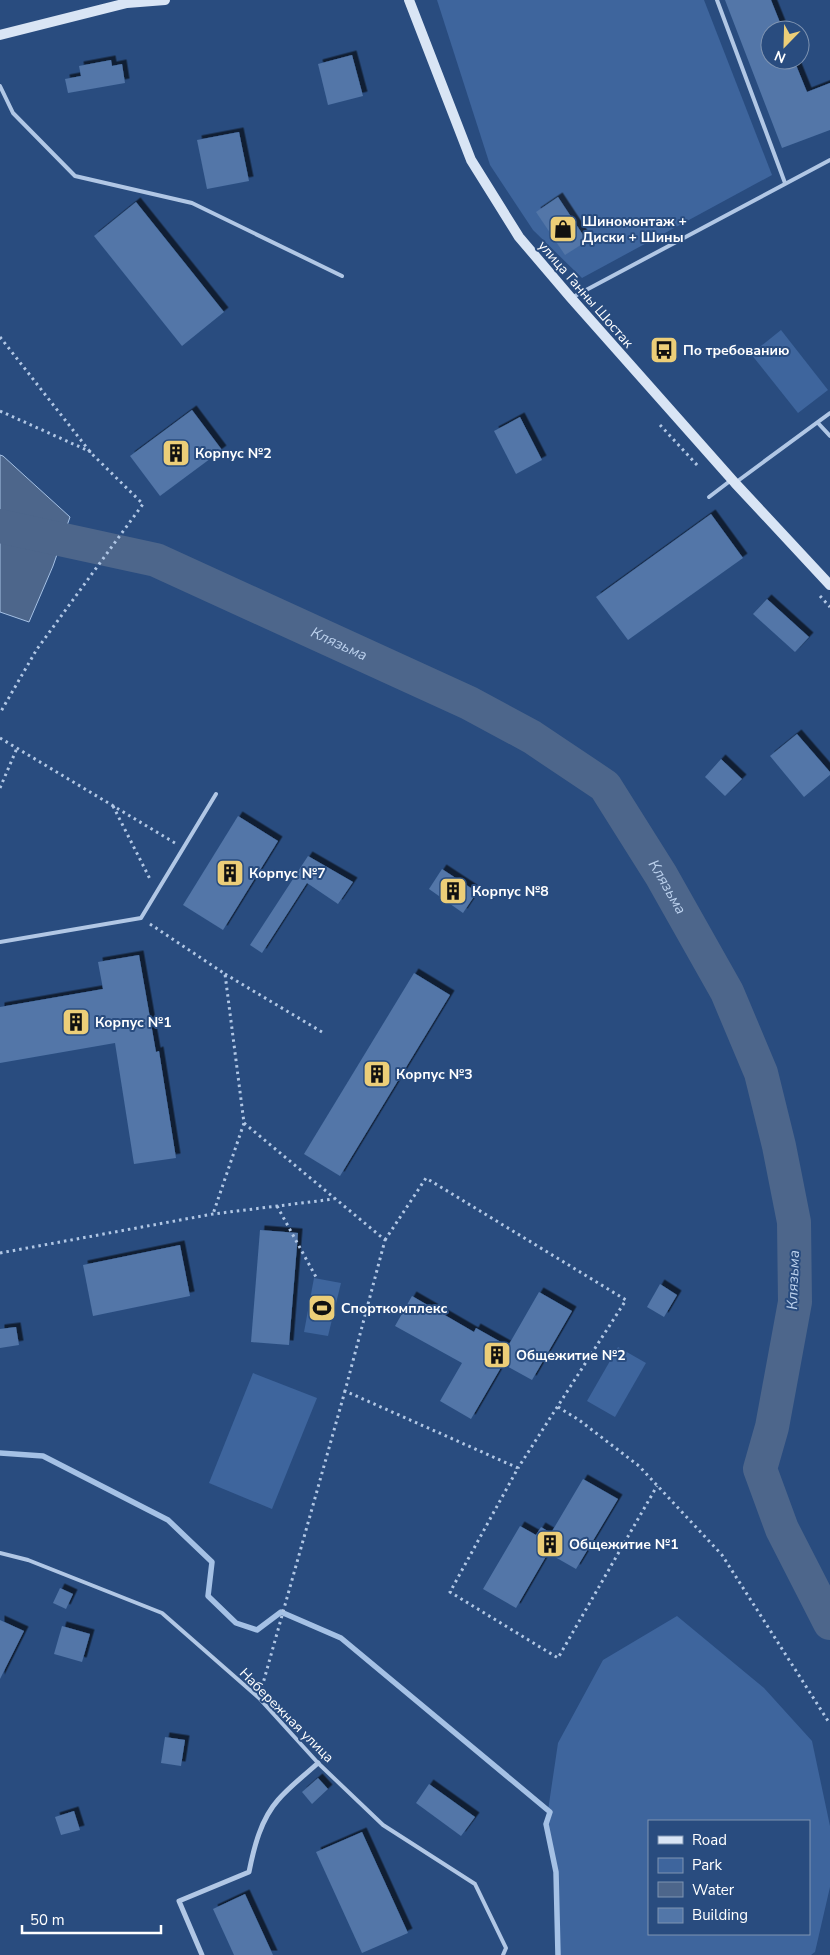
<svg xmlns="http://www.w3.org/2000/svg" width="830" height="1955" font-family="'Nunito Sans',sans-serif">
	<defs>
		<filter id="shadow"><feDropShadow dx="4.5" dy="-4.5" stdDeviation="0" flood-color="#0009"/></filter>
	</defs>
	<rect width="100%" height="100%" fill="#294c7f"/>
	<!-- green -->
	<g fill="#3e659d" fill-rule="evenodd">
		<path d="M437 0H704L772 175 582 278 533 230 490 165Z"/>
		<path d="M781 330 828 390 798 413 751 354Z"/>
		<path d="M314 1278 341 1283 328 1336 304 1332Z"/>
		<path d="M618 1347 646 1363 615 1417 587 1401Z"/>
		<path d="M253 1373 317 1398 272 1509 209 1483Z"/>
		<path d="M677 1616 764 1688 812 1741 830 1826V1887L815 1952 811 1955H558L556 1872 546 1824 558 1743 603 1660ZM649 1821H809V1934H649Z"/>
	</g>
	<!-- water -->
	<path fill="#4d668b" stroke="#a5c1e5" d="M0 455 3 456 70 517 53 566 29 622 0 612Z"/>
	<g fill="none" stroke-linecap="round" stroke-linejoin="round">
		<!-- stream -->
		<path stroke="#a5c1e5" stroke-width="5.5" d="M0 1453 43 1456 168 1520 212 1562 208 1596 236 1623 257 1630 281 1612 341 1638 550 1812 546 1824 556 1872 558 1955"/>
		<!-- river -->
		<path stroke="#4d668b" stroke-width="34" id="s1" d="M0 526 156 560 469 703 532 737 605 786 661 875 727 992 761 1073 779 1146 794 1222 795 1302 772 1427 760 1469 782 1529 830 1623"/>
	</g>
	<!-- building -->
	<g fill="#5276a8" filter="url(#shadow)">
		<path d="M725 0H771L783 30H770V60H794L807 92 830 83V130L782 148Z"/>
		<path d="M352 55 363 96 328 105 318 64Z"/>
		<path d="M111 60 112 66 122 64 125 83 68 93 65 79 81 76 79 66Z"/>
		<path d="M239 132 249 181 207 189 197 140Z"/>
		<path d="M558 197 587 241 565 255 536 212Z"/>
		<path d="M136 202 224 312 182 346 94 236Z"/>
		<path d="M192 410 222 450 160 496 130 456Z"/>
		<path d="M520 417 542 460 516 474 494 431Z"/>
		<path d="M711 514 743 558 628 640 596 597Z"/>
		<path d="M767 599 809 637 795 652 753 614Z"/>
		<path d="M797 734 830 772V775L804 797 770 756Z"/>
		<path d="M721 759 742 779 725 796 705 777Z"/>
		<path d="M238 816 278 841 223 930 183 905Z"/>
		<path d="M308 856 353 882 338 904 307 883 262 953 250 945Z"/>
		<path d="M442 869 477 892 463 913 429 889Z"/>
		<path d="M139 955 156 1052 159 1051 176 1158 134 1164 115 1043 0 1063V1007L103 989 98 962Z"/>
		<path d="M414 973 450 995 340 1176 304 1154Z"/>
		<path d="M260 1230 298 1233 289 1345 251 1342Z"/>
		<path d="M180 1245 190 1296 93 1316 83 1265Z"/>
		<path d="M660 1284 677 1295 664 1317 647 1307Z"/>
		<path d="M539 1292 572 1311 532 1380 503 1364 471 1419 440 1401 462 1363 395 1326 412 1296 474 1332 476 1328 508 1346Z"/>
		<path d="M16 1327 19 1345 0 1348V1329Z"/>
		<path d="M583 1479 618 1499 576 1569 548 1553 516 1608 483 1589 520 1526 536 1535 541 1527 551 1533Z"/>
		<path d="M60 1588 73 1594 66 1609 53 1603Z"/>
		<path d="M0 1620 24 1631 0 1679Z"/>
		<path d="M62 1626 90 1634 82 1662 54 1654Z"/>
		<path d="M165 1737 185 1740 181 1766 161 1763Z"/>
		<path d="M318 1778 328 1789 312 1804 302 1792Z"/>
		<path d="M429 1784 475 1817 461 1836 416 1803Z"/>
		<path d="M74 1811 80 1830 61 1835 55 1817Z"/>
		<path d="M362 1832 408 1933 362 1953 316 1852Z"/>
		<path d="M245 1894 273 1955H234L213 1909Z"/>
	</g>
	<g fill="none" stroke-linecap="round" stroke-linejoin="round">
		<!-- path -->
		<g stroke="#b1c7e5" stroke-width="3" stroke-dasharray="2.5 4" stroke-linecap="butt">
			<path d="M0 337 91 453 143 504 37 649 0 713"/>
			<path d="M0 411 91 452"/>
			<path d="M660 425 698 466"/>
			<path d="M820 596 830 607"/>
			<path d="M0 738 175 843"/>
			<path d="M0 788 17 748"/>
			<path d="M113 806 151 881"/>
			<path d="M150 924 225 974 244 1123 213 1214"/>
			<path d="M225 974 322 1032"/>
			<path d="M244 1123 385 1240 345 1391 518 1468 450 1592 558 1658 657 1486"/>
			<path d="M277 1206 316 1277"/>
			<path d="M385 1240 426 1178 626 1300 518 1468"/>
			<path d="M0 1253 213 1214 334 1199"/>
			<path d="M558 1407 579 1420 639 1466 722 1555 830 1724"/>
			<path d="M262 1687 345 1391"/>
		</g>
		<!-- lane -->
		<g stroke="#b1c7e5" stroke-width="4">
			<path d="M717 0 785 183"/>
			<path d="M0 86 13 113 75 176 192 203 342 276"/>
			<path d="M573 297 830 160"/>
			<path d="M818 423 830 436"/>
			<path d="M735 483 830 413"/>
			<path d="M709 497 730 481"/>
			<path d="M0 942 141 918 216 794"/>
			<path d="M0 1553 28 1560 162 1613 259 1698 318 1763 383 1825 475 1884 506 1948 503 1955"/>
		</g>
		<!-- street -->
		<path stroke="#b1c7e5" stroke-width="5" d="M202 1955 179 1901 249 1872C254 1847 261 1819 278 1800 290 1786 305 1775 318 1763"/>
		<!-- secondary -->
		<g stroke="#d9e5f5" stroke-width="10">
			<path d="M409 0 471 160 519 237 571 298 735 483 830 585"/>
			<path d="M0 35 127 3 165 0"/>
		</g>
	</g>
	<!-- icons -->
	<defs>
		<symbol id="shop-square" viewBox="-11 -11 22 22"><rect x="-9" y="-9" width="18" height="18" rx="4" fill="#ecce78" stroke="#294c7f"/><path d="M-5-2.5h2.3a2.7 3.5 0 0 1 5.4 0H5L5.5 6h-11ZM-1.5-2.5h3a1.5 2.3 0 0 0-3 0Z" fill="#111"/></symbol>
		<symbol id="bus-square" viewBox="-11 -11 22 22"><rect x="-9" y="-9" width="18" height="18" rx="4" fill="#ecce78" stroke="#294c7f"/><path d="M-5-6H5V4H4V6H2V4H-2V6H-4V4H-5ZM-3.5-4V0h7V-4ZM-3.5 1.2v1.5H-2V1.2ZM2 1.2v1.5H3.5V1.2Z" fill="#111"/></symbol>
		<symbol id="building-square" viewBox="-11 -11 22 22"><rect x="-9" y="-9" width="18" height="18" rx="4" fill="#ecce78" stroke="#294c7f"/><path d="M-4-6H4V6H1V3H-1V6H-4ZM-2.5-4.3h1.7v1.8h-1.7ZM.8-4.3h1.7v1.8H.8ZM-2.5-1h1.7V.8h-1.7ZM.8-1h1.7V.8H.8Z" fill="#111"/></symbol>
		<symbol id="stadium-square" viewBox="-11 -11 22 22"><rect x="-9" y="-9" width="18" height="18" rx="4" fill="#ecce78" stroke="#294c7f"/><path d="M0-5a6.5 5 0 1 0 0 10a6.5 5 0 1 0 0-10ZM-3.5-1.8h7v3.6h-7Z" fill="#111"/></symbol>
	</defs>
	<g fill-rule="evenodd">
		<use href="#shop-square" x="547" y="213" width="32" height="32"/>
		<use href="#bus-square" x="648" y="334" width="32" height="32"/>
		<use href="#building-square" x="160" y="437" width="32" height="32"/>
		<use href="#building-square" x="214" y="857" width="32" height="32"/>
		<use href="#building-square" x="437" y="875" width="32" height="32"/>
		<use href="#building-square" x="60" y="1006" width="32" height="32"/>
		<use href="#building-square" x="361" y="1058" width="32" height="32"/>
		<use href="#stadium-square" x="306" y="1292" width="32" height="32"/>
		<use href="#building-square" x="481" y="1339" width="32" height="32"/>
		<use href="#building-square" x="534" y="1528" width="32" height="32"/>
	</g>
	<g text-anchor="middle" stroke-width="4" stroke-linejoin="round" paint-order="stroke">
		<!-- poi labels -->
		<g font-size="14" font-weight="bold" fill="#fff" stroke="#294c7f" text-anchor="start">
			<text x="582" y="226">Шиномонтаж +<tspan x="582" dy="16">Диски + Шины</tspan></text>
			<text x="683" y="355">По требованию</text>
			<text x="195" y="458">Корпус №2</text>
			<text x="249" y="878">Корпус №7</text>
			<text x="472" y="896">Корпус №8</text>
			<text x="95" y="1027">Корпус №1</text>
			<text x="396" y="1079">Корпус №3</text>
			<text x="341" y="1313">Спорткомплекс</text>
			<text x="516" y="1360">Общежитие №2</text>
			<text x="569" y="1549">Общежитие №1</text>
		</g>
		<!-- street labels -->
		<g font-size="14" fill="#fff" stroke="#294c7f">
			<text transform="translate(586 294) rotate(49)" y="5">улица Ганны Шостак</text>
			<text transform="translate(287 1715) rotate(45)" y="5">Набережная улица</text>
		</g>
		<!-- water labels -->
		<g font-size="15" font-style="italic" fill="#bcd1ed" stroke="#294c7f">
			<text dy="5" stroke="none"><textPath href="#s1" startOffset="361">Клязьма</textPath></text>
			<text dy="5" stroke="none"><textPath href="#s1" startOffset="782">Клязьма</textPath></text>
			<text transform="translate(793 1280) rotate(-88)" y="5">Клязьма</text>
		</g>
	</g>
	<!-- legend -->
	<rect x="648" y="1820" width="162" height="115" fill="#294c7f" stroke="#7f94b2"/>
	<rect x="658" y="1836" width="25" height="8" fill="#d9e5f5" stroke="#7f94b2"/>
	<text x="692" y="1845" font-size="15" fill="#ffffff">Road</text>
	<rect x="658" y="1858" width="25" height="15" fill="#3e659d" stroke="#7f94b2"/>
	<text x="692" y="1870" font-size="15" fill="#ffffff">Park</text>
	<rect x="658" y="1882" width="25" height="15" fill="#4d668b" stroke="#7f94b2"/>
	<text x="692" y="1895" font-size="15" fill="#ffffff">Water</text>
	<rect x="658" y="1908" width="25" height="15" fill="#5276a8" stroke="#7f94b2"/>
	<text x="692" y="1920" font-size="15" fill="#ffffff">Building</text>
	<!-- north arrow -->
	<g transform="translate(785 45) rotate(203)"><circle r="24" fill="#294c7f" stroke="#7f94b2"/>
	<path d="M0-4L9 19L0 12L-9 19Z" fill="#ecce78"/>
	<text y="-8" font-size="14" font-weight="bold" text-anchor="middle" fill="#ffffff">N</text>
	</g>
	<!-- scale -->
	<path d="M22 1925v8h139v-8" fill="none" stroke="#ffffff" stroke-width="2.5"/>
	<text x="30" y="1925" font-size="15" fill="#ffffff" stroke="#294c7f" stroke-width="4" paint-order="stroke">50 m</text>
</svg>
